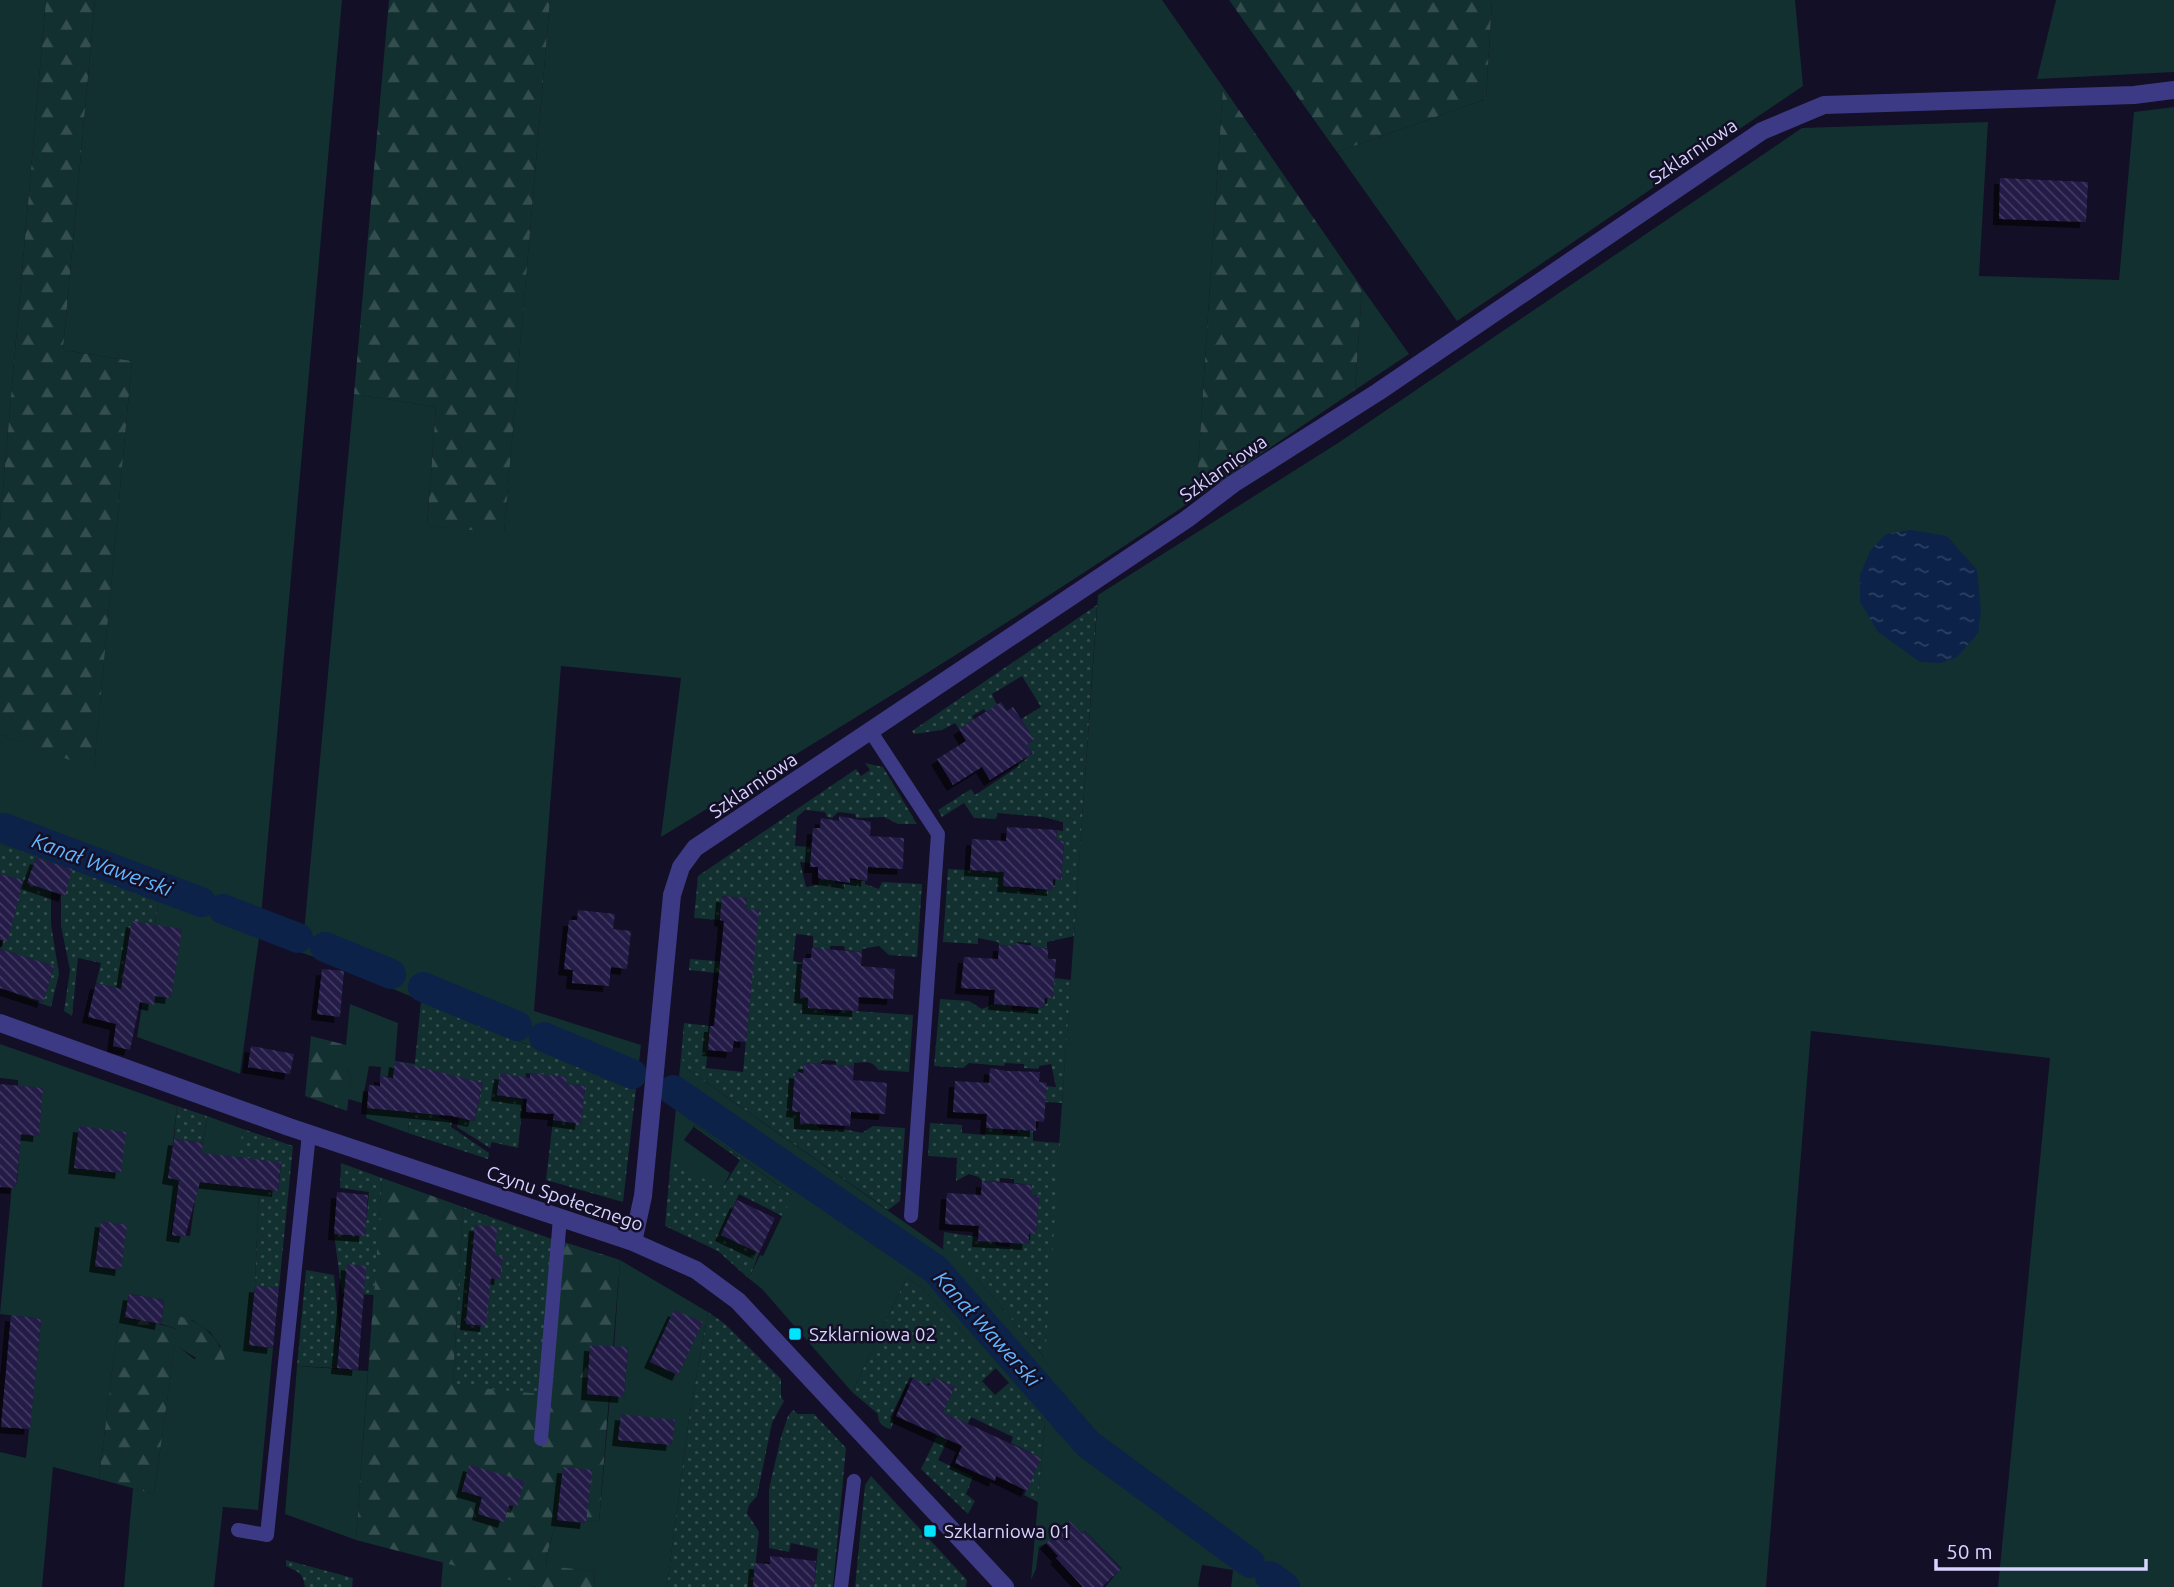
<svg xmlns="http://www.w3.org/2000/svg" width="2174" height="1587" font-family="Ubuntu,sans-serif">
	<defs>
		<pattern id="forest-firs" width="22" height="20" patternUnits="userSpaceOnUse" patternTransform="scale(1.75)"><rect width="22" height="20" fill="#12302f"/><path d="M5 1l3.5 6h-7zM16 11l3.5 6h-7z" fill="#344d4e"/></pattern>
		<pattern id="garden-dots" width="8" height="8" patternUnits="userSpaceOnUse" patternTransform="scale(1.75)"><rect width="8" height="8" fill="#12302f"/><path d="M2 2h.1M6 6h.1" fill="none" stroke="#344d4e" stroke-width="1.8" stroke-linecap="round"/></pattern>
		<pattern id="water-ripples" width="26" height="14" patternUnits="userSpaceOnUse" patternTransform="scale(1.75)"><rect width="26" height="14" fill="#0c2248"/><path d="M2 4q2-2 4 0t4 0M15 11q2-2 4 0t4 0" fill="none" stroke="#2f4163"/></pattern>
		<pattern id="building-back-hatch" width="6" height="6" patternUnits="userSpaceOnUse" patternTransform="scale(1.75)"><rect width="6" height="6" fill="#241b47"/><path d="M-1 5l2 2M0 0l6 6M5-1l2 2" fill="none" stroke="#433b63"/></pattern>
		<filter id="shadow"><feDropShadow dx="-6" dy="6" stdDeviation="0" flood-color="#0009"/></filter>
	</defs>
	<rect width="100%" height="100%" fill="#130f26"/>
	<!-- grass -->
	<g fill="#12302f">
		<path d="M0 0H46L0 522Z"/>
		<path d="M95 0H342L261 917 304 932 354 394 436 407 427 526 504 532 550 0H1162L1223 87 1196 498C1021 617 841 727 661 837L681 678 561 666 534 1011 641 1045 636 1089 320 959 259 938 240 1074 137 1037 159 899 50 859 0 844V734L94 768 132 361 63 350Z"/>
		<path d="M1492 0H1795L1803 86 1457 321 1337 152 1486 99Z"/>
		<path d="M2056 0H2174V72L2037 79Z"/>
		<path d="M2174 107V1587H1998L2050 1058 1811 1031 1766 1587H1231L1233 1570 1202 1565 1198 1586 1201 1587H1105L1121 1568 1085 1531 1082 1534 1070 1521 1047 1543 1039 1547 1036 1569 1031 1580 1045 1422 923 1289 907 1277 852 1392 762 1289 747 1277 751 1274 760 1255 763 1256 792 1195 695 1125 684 1140 730 1173 721 1191 671 1158 681 1057 687 1069 951 1255 979 1281 1044 1357 1098 595 1338 443 1802 128 1988 122 1979 276 2119 280 2134 112Z"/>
		<path d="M1362 288 1409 354 1355 390Z"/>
		<path d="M350 1004 398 1023 395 1061 415 1064 408 1133 366 1118 367 1108 407 1112 409 1089 395 1077 380 1076 381 1067 369 1066 362 1103 348 1099 351 1078 346 1069V1045Z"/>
		<path d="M0 1044 177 1106 169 1178 179 1180 171 1234 190 1236 207 1116 243 1129 235 1186 259 1189 255 1286 249 1345 273 1348 258 1510 223 1507 214 1587H124L133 1488 154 1494 175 1344 194 1359 221 1347 210 1332 192 1320 177 1329 161 1324 164 1300 129 1294 125 1317 119 1315 99 1479 53 1467 42 1587H0V1452L26 1458 41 1319 0 1314 12 1184H17L19 1154 0 1152 42 1088 18 1086V1080L0 1078Z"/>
		<path d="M620 1260 708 1312 689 1418 667 1587H594L595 1571 546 1567 548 1550 557 1520 599 1522 610 1396H624L628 1348 614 1347Z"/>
		<path d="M297 1366 368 1371 356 1540 285 1514Z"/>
		<path d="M443 1561 524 1583 536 1587H441Z"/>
	</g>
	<!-- forest -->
	<g fill="url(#forest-firs)">
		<path d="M46 0H95L63 350 132 361 94 769 0 734V522Z"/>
		<path d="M389 0H550L504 533 427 526 436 407 354 394Z"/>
		<path d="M1229 0H1492L1486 99 1337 152Z"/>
		<path d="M1223 87 1362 288 1355 390 1196 498Z"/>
		<path d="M311 1036 346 1045V1069L351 1078 347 1111 305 1096Z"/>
		<path d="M382 1178 463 1207 453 1385 552 1238 620 1260 599 1522 557 1520 548 1550 546 1566 595 1571 594 1587H537L356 1540Z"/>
		<path d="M119 1314 177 1329 179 1316C203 1323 218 1336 225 1360L222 1367H211L175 1345 154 1494 99 1479Z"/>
	</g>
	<!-- garden -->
	<g fill="url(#garden-dots)">
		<path d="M1097 605 1074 936 1047 942V948L1031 947V943L1017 942 1016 946 999 945 998 942 978 938V944L943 942 948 869 1004 872 1003 886 1020 888V892L1035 893V888L1052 890 1053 879H1061L1064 841 1056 840 1057 830 1063 831V822L1043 817 997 813 996 819 974 818 964 803 942 817 938 810 971 789 975 795 1019 766 1018 763 1032 754 1027 744 1034 740 1021 719 1041 707 1022 676 992 694 997 705 986 712 984 709 972 716 974 720 959 729 955 723 942 730 914 734 912 731Z"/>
		<path d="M865 763 883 767 917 824H898L884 817 856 818 855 814 838 812 832 818 827 817 825 812 805 810 797 817 795 846 811 847 810 863 800 862 806 887 818 885 819 878 835 879V883L849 884 850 880 865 881V884L879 889 882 882 922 884 917 957 889 955 879 946 862 949V952L845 950 844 946H830V950L813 948V936L796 934 793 961 803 963 800 997 808 998V1008L825 1009V1013L839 1014 840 1010 913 1015 909 1072 878 1070C873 1060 864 1062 854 1063V1066L836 1065V1061L822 1060 821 1064 804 1063 803 1073 796 1072 792 1111 800 1112 817 1123 818 1128 848 1130 862 1133 873 1126 905 1128 900 1201 888 1210 687 1069 681 1057 684 1023 710 1026 706 1068 743 1072 752 977 689 970 690 959 753 964 746 909 747 899 723 896 720 920 694 918 698 876 856 769 861 776 870 770Z"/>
		<path d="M0 844 50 859 159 899 148 968 121 989 96 983 101 963 78 958 72 1016 64 1011 70 970 61 926V895H65L71 869 36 858 27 882 51 891V924L59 974 51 1007 0 989 43 1002 54 966 0 949C8 925 17 905 23 881L0 874Z"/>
		<path d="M1054 978 1071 980 1062 1103 1045 1102 1047 1086 1056 1087 1051 1064 1039 1066 1038 1069 1024 1068V1064L1005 1063 1004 1066 969 1063 963 1068 934 1066 940 999 969 1001 982 1009 994 1004 1012 1006V1010L1026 1011 1027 1007 1044 1008 1045 998Z"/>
		<path d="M421 1001 636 1089 623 1202 546 1180 553 1120 581 1123 585 1086 566 1084V1077L526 1073 518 1148 492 1142 490 1148 457 1127 459 1118 474 1121 483 1083 449 1075 439 1118 452 1121 451 1127 489 1153 488 1159 408 1133Z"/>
		<path d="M177 1106 207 1116 203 1143 174 1139Z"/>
		<path d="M930 1123 962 1125V1133L985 1135 986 1128 1003 1129V1134H1017L1018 1130 1033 1131V1141L1060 1143 1045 1358 979 1281 943 1249 944 1232 978 1237V1241L995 1242 996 1246 1010 1247V1243L1028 1244 1029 1234H1036L1039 1196 1031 1195 1032 1185 1014 1183V1179L1000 1178V1182L982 1181 979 1177 969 1174 956 1181 957 1158 928 1156Z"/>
		<path d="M695 1125 793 1196 782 1216 739 1194 721 1235 759 1253 751 1274 747 1277 718 1251 665 1226 671 1158 721 1190 740 1160 694 1127Z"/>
		<path d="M243 1129 293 1146 279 1288 255 1286 259 1189 278 1191 281 1163 238 1157Z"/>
		<path d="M341 1163 382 1178 374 1295 342 1293 334 1234 365 1235 369 1192 340 1188Z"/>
		<path d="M463 1207 552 1239 540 1394 453 1385Z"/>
		<path d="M306 1270 334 1275 339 1331 337 1368 297 1366Z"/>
		<path d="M907 1277 923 1289 996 1368 982 1381 995 1395 1010 1382 1045 1422 1038 1502 1024 1495 1041 1458 1011 1443 1013 1437 971 1417 963 1434 953 1429 938 1460 973 1477 966 1494 975 1501 968 1514 921 1469 937 1436 933 1433 950 1396 945 1382 934 1377 929 1386 910 1377 890 1418 894 1420 891 1429C882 1427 878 1423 878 1414L852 1392Z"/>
		<path d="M708 1312 724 1323 781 1379V1397L784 1401 772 1423 757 1496 749 1505 747 1513 759 1532 753 1587H667L689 1418Z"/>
		<path d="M793 1410 798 1414H814L846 1448 833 1587H814L818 1549 791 1543 789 1552 769 1548V1489L781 1437 788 1416Z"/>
		<path d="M871 1476 967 1580 966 1587H855L865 1485Z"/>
		<path d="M286 1560 353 1578 352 1587H305C303 1572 298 1572 286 1566Z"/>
	</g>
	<!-- water -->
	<path fill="url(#water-ripples)" d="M1911 530 1947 536 1977 570 1981 611 1978 633 1957 657 1941 663 1920 662 1878 632 1860 602V575L1870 551 1886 534Z"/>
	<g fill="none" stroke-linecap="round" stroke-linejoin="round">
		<!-- canal -->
		<g stroke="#0c2248" stroke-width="30">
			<path d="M4 828 201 902"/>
			<path d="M223 909 298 938"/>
			<path d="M325 947 391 974"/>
			<path d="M423 987 517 1026"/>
			<path d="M544 1037 632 1074"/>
			<path d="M673 1090 935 1269 1088 1444 1250 1563"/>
			<path d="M1270 1576 1285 1587"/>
		</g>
	</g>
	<!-- building -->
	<g fill="url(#building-back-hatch)" filter="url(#shadow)">
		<path d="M2000 178 2088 182 2086 222 1999 219Z"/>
		<path d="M1001 702 1007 711 1013 707 1021 719 1034 740 1027 744 1033 753 990 780 982 767 953 785 937 759 966 741 959 729Z"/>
		<path d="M839 816 871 822 870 836 904 838 903 869 868 867 867 881 850 878V883L818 878V867H810L813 828H820L821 818 839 821Z"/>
		<path d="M1007 827 1057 830 1056 840 1064 841 1061 880 1053 879V890L1003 886 1004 872 970 870 972 839 1006 841Z"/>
		<path d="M36 858 72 869 65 896 27 883Z"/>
		<path d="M0 874 23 880 8 941 0 940Z"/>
		<path d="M722 896 747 898 746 909 759 910 746 1042 734 1041 732 1052 708 1050 710 1026H714L719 974 724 921 720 920Z"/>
		<path d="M578 910 615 914 613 929 631 931 627 969 611 967 609 986 572 983 573 970 564 969 569 920H577Z"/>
		<path d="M132 921 182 929 171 998 155 996 154 1005 140 1002 130 1050 113 1046 116 1024 88 1017 96 983 121 989Z"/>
		<path d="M1016 943 1048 949V959H1056L1053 998H1045L1044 1008 994 1004 995 990 961 988 964 957 998 959 999 945 1016 946Z"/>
		<path d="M812 948 862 952 861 966 895 969 893 999 859 997 858 1011 808 1008V998L800 997 803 958H811Z"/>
		<path d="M0 949 54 966 43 1002 0 988Z"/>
		<path d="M322 969 344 971 340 1017 317 1014Z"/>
		<path d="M251 1046 294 1054 290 1074 248 1067Z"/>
		<path d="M395 1061 483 1083 474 1121 452 1116 367 1108 369 1085 380 1086V1076L393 1078Z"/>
		<path d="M804 1063 854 1066 853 1080 887 1083 885 1114 851 1112 850 1126 800 1123V1112L792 1111 795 1072 803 1073Z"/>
		<path d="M990 1068 1007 1071 1040 1072 1039 1082 1047 1083 1044 1122 1036 1121V1131L986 1128 987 1114 953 1112 955 1081 989 1083Z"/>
		<path d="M500 1073 530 1078V1073L567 1077 566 1084 585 1086 581 1124 553 1120 554 1114 526 1112 527 1099 497 1095Z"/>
		<path d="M0 1084 43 1088 39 1136 21 1134 16 1188 0 1187Z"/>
		<path d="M79 1126 126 1132 121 1173 74 1168Z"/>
		<path d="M174 1139 203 1143 202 1153 281 1162 278 1191 200 1182 185 1237 172 1235 179 1180 168 1178Z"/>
		<path d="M982 1181 1032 1185 1031 1195 1039 1196 1036 1234H1029L1028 1244 978 1241 979 1226 945 1224 947 1193 981 1195Z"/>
		<path d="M337 1192 368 1195 365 1236 334 1234Z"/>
		<path d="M737 1200 775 1218 759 1253 721 1235Z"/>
		<path d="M101 1221 127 1225 121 1270 95 1266Z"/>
		<path d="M475 1225 497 1227 495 1256H503L500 1279 491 1278 486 1326 466 1324Z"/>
		<path d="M347 1264 366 1266 358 1370 337 1368Z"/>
		<path d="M255 1286 279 1288 273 1348 249 1345Z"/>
		<path d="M129 1294 164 1300 161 1324 125 1317Z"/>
		<path d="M674 1310 703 1322 678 1375 650 1362Z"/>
		<path d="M11 1315 41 1319 30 1429 1 1427Z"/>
		<path d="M590 1345 628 1347 624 1397 587 1394Z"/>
		<path d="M934 1377 955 1387 943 1412 1041 1458 1027 1491 996 1476 995 1481 955 1463 962 1446 896 1416 913 1378 929 1386Z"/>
		<path d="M621 1414 675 1420 672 1445 618 1440Z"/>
		<path d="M469 1465 525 1481 517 1507 509 1505 504 1522 478 1514 482 1497 462 1491Z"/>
		<path d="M563 1467 592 1470 586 1523 557 1520Z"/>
		<path d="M1070 1521 1082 1534 1085 1531 1121 1569 1102 1587H1083L1056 1558 1058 1556 1046 1543Z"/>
		<path d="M770 1556 816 1561 814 1587H753L755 1563 770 1564Z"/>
	</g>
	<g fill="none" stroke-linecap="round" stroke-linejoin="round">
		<!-- service -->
		<g stroke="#3d3a85" stroke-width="14">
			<path d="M871 732 938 834 911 1216"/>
			<path d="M541 1439 560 1218"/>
			<path d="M238 1530 267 1535 309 1134"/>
			<path d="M841 1587 854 1481"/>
		</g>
		<!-- minor -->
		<g stroke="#3d3a85" stroke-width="18">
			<path d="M0 1023 289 1127 633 1242 696 1270 738 1301 1005 1587"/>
			<path d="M633 1242 643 1196 672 895 681 867 695 848 1187 519 1233 484 1378 392 1762 131 1824 105 2134 95 2174 90"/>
		</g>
	</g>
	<!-- markers -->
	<g fill="#00e5ff" stroke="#130f26" stroke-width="2.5">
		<rect x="788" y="1327" width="14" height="14" rx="3.5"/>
		<rect x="923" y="1524" width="14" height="14" rx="3.5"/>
	</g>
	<g text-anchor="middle" stroke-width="5" stroke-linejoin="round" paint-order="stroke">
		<!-- street labels -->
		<g font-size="19" fill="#d9d4ff" stroke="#130f26">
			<text transform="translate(1693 151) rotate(-34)" y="7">Szklarniowa</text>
			<text transform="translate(1223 468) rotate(-35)" y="7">Szklarniowa</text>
			<text transform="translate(753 785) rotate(-34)" y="7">Szklarniowa</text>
			<text transform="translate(565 1198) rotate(19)" y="7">Czynu Społecznego</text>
		</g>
		<!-- poi labels -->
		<g font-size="19" fill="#d9d4ff" stroke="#130f26" text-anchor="start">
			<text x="809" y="1341">Szklarniowa 02</text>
			<text x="944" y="1538">Szklarniowa 01</text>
		</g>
		<!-- water labels -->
		<g font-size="21" font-style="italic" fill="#62b6ff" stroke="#130f26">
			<text transform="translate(102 865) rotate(20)" y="7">Kanał Wawerski</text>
			<text transform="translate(987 1329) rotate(48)" y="7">Kanał Wawerski</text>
		</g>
	</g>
	<!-- scale -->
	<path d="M1936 1559v10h210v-10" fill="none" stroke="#d9d4ff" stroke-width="3.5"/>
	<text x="1946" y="1559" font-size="21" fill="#d9d4ff" stroke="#130f26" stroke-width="5" paint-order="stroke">50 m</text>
</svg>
